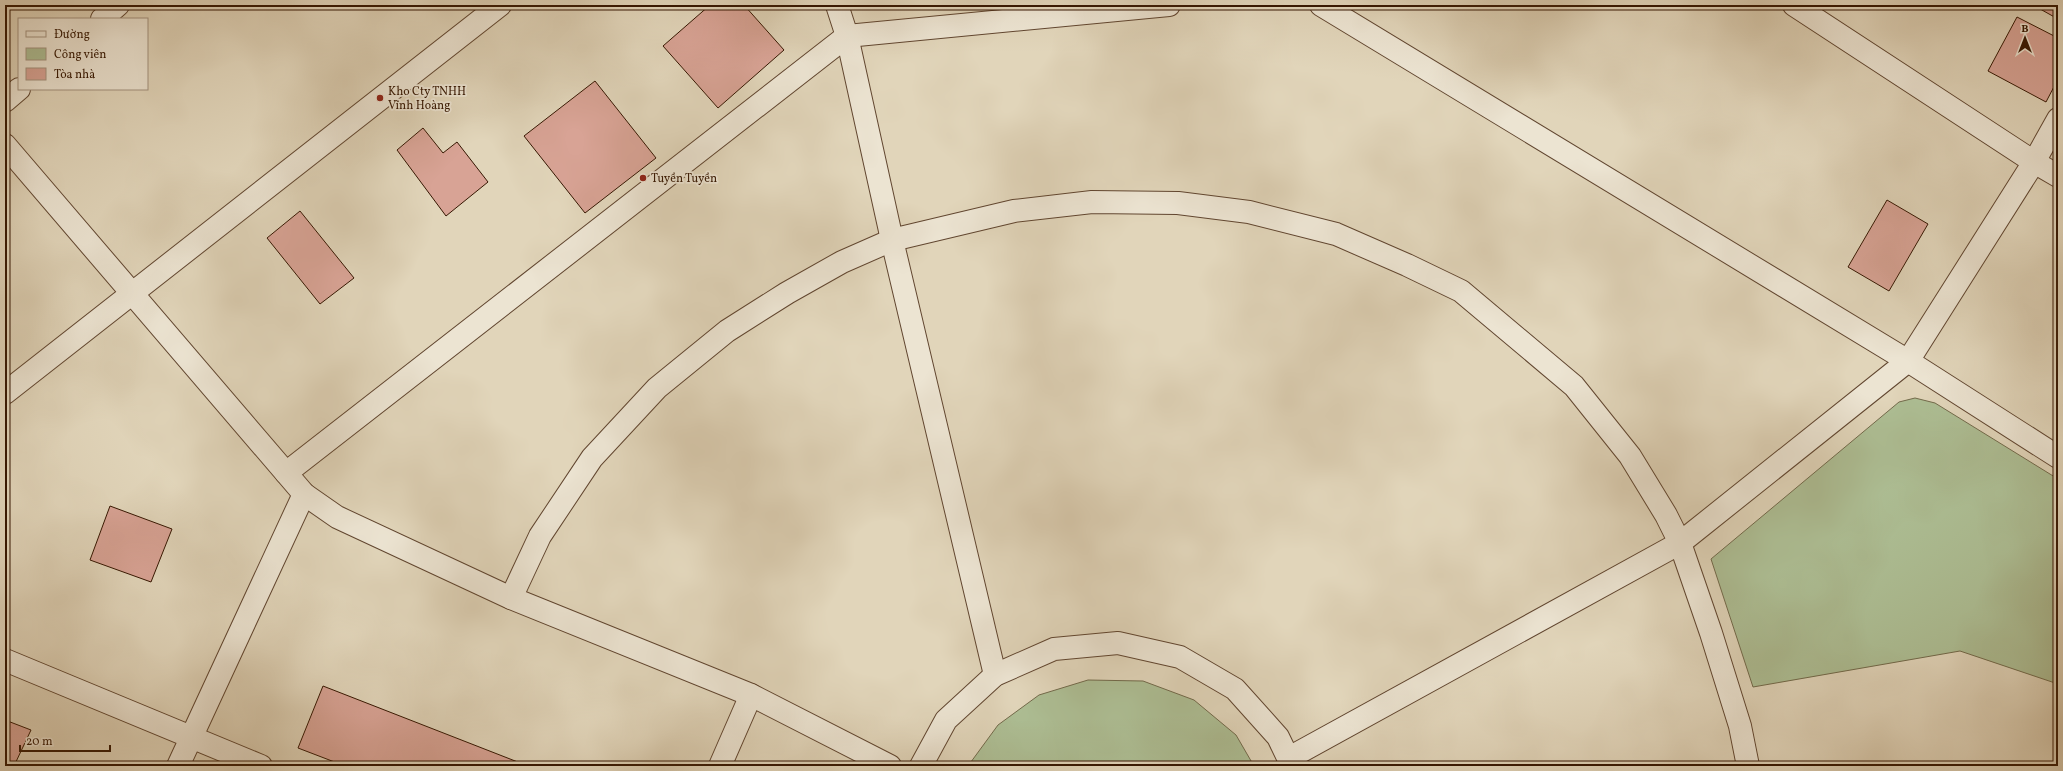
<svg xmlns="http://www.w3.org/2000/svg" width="2063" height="771" font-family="Vollkorn,serif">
	<rect width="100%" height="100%" fill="#e1d5ba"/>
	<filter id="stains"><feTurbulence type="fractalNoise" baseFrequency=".005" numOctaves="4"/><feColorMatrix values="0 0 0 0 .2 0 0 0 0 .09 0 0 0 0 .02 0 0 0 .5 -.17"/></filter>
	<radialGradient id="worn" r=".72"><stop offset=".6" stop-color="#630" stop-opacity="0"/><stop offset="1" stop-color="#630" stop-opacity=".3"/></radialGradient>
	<!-- green -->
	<g fill="#adbe94" stroke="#726a4b">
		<path d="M1915 398 1935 403 2058 479V684L1960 651 1753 687 1711 559 1899 402Z"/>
		<path d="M1088 680 1143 681 1194 700 1236 735 1254 766H968L998 725 1039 695Z"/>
	</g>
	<!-- building -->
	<g fill="#d8a395" stroke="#361702">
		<path d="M710 5H744L784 50 718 108 663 46Z"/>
		<path d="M2033 5H2058V19Z"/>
		<path d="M2017 17 2058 38V79L2046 102 1988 71Z"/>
		<path d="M595 81 656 158 585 213 524 136Z"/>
		<path d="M423 128 443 153 457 142 488 182 446 216 397 150Z"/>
		<path d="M1887 200 1928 224 1889 291 1848 267Z"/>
		<path d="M300 211 354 278 320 304 267 238Z"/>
		<path d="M110 506 172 529 151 582 90 560Z"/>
		<path d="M323 686 528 766H345L298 748Z"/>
		<path d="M5 720 31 730 14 766H5Z"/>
	</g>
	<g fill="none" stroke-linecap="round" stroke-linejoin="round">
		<defs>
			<g id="minor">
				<path d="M837 5 847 36 892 240 995 675"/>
				<path d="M1321 5 1908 361 2058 457"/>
				<path d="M1794 5 2034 162 2058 176"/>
				<path d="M102 19 118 5"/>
				<path d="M5 101 19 89"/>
				<path d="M5 145 304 494 337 517 511 598 751 695 890 766"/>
				<path d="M5 393 500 5"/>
				<path d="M286 473 847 36 1169 5"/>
				<path d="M511 598 540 536 592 458 657 388 727 331 787 293 842 262 892 240 1014 211 1092 202 1178 203 1249 212 1336 234 1407 265 1461 291 1574 386 1630 456 1666 515 1680 543 1711 633 1740 726 1748 766"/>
				<path d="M5 660 261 766"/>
				<path d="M1289 758 1680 543 1908 361 2034 162 2058 119"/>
				<path d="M178 766 304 494"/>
				<path d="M720 766 751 695"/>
			</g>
			<path id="tertiary" d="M921 766 946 720 995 675 1054 649 1118 643 1180 657 1235 689 1278 737 1292 766"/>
		</defs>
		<!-- minor casing -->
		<use href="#minor" stroke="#614630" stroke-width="24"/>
		<!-- tertiary casing -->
		<use href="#tertiary" stroke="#614630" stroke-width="24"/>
		<!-- minor -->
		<use href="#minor" stroke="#ece4d2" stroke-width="22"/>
		<!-- tertiary -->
		<use href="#tertiary" stroke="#ece4d2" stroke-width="22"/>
	</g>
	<!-- markers -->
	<g fill="#8f2418" stroke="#ece4d2" stroke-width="1.5">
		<circle cx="380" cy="98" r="4"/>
		<circle cx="643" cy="178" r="4"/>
	</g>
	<g text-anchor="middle" stroke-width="3.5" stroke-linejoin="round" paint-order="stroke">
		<!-- poi labels -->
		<g font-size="12" fill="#361702" stroke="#ece4d2" text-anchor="start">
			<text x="388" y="95">Kho Cty TNHH<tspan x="388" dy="14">Vĩnh Hoàng</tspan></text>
			<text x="651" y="182">Tuyền Tuyền</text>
		</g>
	</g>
	<!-- margin -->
	<rect width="2063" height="771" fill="none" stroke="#e1d5ba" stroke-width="20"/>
	<rect x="6" y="6" width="2051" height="759" fill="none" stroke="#361702" stroke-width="2"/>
	<rect x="10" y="10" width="2043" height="751" fill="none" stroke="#361702"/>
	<!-- legend -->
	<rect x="18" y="18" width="130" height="72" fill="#ece4d2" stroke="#a3927f"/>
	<rect x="26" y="31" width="20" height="6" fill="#ece4d2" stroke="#a3927f"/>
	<text x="54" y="38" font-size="12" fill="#361702">Đường</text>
	<rect x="26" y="48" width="20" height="12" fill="#adbe94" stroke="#a3927f"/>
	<text x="54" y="58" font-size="12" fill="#361702">Công viên</text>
	<rect x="26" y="68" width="20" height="12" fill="#d8a395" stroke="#a3927f"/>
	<text x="54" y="78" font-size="12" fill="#361702">Tòa nhà</text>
	<!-- north arrow -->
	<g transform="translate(2025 38)" stroke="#ece4d2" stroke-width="3" paint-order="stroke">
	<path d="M0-3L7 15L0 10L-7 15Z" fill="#361702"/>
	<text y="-6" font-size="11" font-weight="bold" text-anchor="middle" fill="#361702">B</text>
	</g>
	<!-- scale -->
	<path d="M20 745v6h90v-6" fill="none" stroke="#361702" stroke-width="2"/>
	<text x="26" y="745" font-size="12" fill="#361702" stroke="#ece4d2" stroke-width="3" paint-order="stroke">20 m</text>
	<rect width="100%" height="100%" filter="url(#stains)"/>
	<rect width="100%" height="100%" fill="url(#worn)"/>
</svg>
